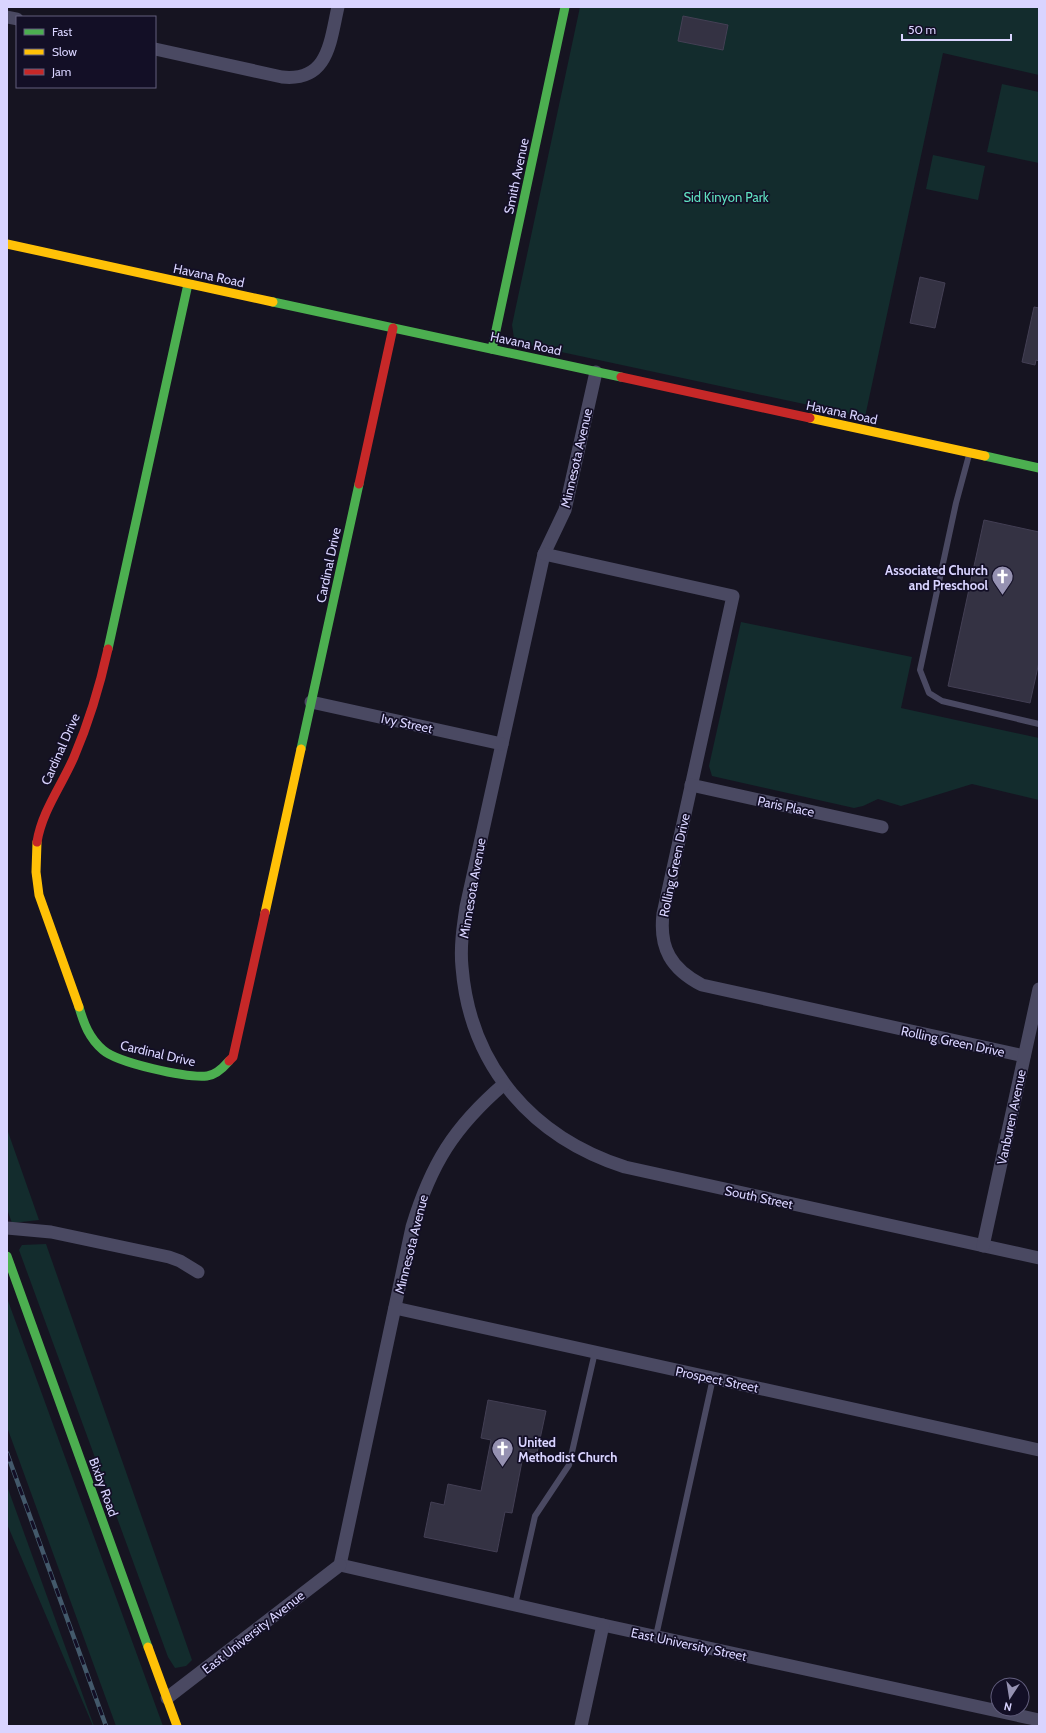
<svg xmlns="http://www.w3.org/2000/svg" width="1046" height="1733" font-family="Cabin,sans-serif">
	<rect width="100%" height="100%" fill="#161421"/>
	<!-- green -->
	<g fill="#132c2d">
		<path d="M580 7H1039V75L943 53 865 417 524 344 514 338 512 325Z"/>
		<path d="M1002 84 1039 92V163L987 152Z"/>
		<path d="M933 155 985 166 978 200 926 189Z"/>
		<path d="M741 622 912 657 901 708 1039 738V800L972 784 901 806 878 799 863 806 854 808 712 776 709 766Z"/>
		<path d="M7 1129 39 1220 12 1223 7 1209Z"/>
		<path d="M46 1244 192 1660 186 1666 175 1668 168 1657 19 1250 22 1245Z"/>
		<path d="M7 1298 163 1726H116L7 1427Z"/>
		<path d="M7 1486 94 1726H93L7 1524Z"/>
	</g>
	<!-- building -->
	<g fill="#343243" stroke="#433f54">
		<path d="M683 16 728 25 723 50 678 41Z"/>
		<path d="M920 277 945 283 935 328 910 323Z"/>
		<path d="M1034 307 1039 308V361L1036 360 1035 365 1022 362Z"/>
		<path d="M984 520 1039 532V662L1030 703 948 686Z"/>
		<path d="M488 1400 546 1411 537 1453 524 1451 512 1513 505 1512 497 1552 424 1537 431 1502 444 1505 448 1484 481 1491 491 1440 481 1438Z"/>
	</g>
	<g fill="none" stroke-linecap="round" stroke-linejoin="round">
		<!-- lane -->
		<g stroke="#4a4962" stroke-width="6">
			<path d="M969 455 956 503 920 670 929 693 942 701 1039 724"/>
			<path d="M515 1605 535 1516 569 1465 595 1352"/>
			<path d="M656 1636 713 1378"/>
		</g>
		<!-- street -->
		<g stroke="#4a4962" stroke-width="13">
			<path d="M7 17 17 19"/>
			<path d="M155 49 282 77C329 82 330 41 338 7"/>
			<path d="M596 372 565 510 544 554 466 907C463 927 460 947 462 967 470 1066 532 1137 625 1167L1039 1258"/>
			<path d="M544 554 733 596 663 914C659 948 671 969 702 985L1024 1056"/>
			<path d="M311 702 502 744"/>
			<path d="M691 785 882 827"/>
			<path d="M7 1228 51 1232 169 1257 180 1261 198 1272"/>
			<path d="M983 1246 1039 989"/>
			<path d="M395 1308 1039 1450"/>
			<path d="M340 1565 603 1625 1039 1720"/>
			<path d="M340 1565 412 1227C431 1164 454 1127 504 1084"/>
			<path d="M167 1698 340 1565"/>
			<path d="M581 1726 603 1625"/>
		</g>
		<!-- fast -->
		<g stroke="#4caf50" stroke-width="9">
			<path d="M273 302 621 377"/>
			<path d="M492 349 565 7"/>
			<path d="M985 456 1039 468"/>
			<path d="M108 649 188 284"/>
			<path d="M301 749 359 484"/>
			<path d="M79 1007C84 1024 89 1038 103 1050 118 1063 186 1078 207 1076 216 1075 223 1068 229 1061"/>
			<path d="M7 1256 148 1647"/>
		</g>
		<!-- slow -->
		<g stroke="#ffc107" stroke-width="9">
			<path d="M7 244 273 302"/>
			<path d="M810 418 985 456"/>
			<path d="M37 842 36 872 39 895 79 1007"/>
			<path d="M265 913 301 749"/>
			<path d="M148 1647 177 1726"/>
		</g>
		<!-- jam -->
		<g stroke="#c62828" stroke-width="9">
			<path d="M621 377 810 418"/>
			<path d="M359 484 393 328"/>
			<path d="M37 842C42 811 62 785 74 757 89 722 100 685 108 649"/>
			<path d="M229 1061 233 1057 265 913"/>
		</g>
		<defs>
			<path id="rail" d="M7 1453 106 1726"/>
		</defs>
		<!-- rail casing -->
		<use href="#rail" stroke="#43596b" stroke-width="4.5"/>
		<!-- rail -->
		<use href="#rail" stroke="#130f26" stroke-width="3" stroke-dasharray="9" stroke-linecap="butt"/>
	</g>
	<!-- icons -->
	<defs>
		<symbol id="church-pin" viewBox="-11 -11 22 30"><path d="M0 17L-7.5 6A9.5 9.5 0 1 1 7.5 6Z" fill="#9591b1" stroke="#130f26"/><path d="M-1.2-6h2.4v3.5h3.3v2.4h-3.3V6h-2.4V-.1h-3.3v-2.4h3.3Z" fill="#fff"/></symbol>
	</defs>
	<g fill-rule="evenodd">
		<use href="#church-pin" x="990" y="564" width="25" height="34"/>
		<use href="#church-pin" x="490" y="1436" width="25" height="34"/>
	</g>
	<g text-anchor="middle" stroke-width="3.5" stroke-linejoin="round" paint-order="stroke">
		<!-- street labels -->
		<g font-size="13" fill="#d9d4ff" stroke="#130f26">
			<text transform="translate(516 176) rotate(-78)" y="5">Smith Avenue</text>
			<text transform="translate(209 275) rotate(12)" y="5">Havana Road</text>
			<text transform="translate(526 343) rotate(12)" y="5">Havana Road</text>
			<text transform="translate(842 412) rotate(12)" y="5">Havana Road</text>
			<text transform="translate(576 458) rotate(-77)" y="5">Minnesota Avenue</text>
			<text transform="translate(328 565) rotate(-78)" y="5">Cardinal Drive</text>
			<text transform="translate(407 723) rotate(12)" y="5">Ivy Street</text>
			<text transform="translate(60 749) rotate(-66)" y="5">Cardinal Drive</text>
			<text transform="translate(786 806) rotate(12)" y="5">Paris Place</text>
			<text transform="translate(674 865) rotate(-78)" y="5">Rolling Green Drive</text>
			<text transform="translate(472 888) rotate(-80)" y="5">Minnesota Avenue</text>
			<text transform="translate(953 1041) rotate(12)" y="5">Rolling Green Drive</text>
			<text transform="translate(158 1053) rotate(13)" y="5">Cardinal Drive</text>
			<text transform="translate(1011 1117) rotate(-78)" y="5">Vanburen Avenue</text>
			<text transform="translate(759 1197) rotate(12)" y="5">South Street</text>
			<text transform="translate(411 1244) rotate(-76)" y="5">Minnesota Avenue</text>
			<text transform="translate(717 1379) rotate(12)" y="5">Prospect Street</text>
			<text transform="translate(104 1487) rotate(70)" y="5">Bixby Road</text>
			<text transform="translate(253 1632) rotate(-38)" y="5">East University Avenue</text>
			<text transform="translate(689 1644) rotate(12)" y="5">East University Street</text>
		</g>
		<!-- park labels -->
		<g font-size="13" fill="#5fe0c0" stroke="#130f26">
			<text x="726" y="202">Sid Kinyon Park</text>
		</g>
		<!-- poi labels -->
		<g font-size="13" font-weight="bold" fill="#d9d4ff" stroke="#130f26" text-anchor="end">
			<text x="988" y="575">Associated Church<tspan x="988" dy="15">and Preschool</tspan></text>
			<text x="518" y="1447" text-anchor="start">United<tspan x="518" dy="15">Methodist Church</tspan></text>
		</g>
	</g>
	<!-- border -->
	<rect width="1046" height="1733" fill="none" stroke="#d9d4ff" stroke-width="16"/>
	<!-- legend -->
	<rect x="16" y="16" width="140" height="72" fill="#130f26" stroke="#625e7d"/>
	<rect x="24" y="29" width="20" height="6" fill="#4caf50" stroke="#625e7d"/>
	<text x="52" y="36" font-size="12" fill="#d9d4ff">Fast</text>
	<rect x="24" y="49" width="20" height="6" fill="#ffc107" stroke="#625e7d"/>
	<text x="52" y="56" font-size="12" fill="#d9d4ff">Slow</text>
	<rect x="24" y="69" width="20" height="6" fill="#c62828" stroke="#625e7d"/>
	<text x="52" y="76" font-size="12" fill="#d9d4ff">Jam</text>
	<!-- north arrow -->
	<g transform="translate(1010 1697) rotate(192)"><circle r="19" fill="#130f26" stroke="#625e7d"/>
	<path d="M0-3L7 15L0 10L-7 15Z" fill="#9591b1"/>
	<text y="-6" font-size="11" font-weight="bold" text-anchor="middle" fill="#d9d4ff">N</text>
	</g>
	<!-- scale -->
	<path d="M902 34v6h109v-6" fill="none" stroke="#d9d4ff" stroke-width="2"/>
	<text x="908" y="34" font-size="12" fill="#d9d4ff" stroke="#130f26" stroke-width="3" paint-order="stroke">50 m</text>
</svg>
